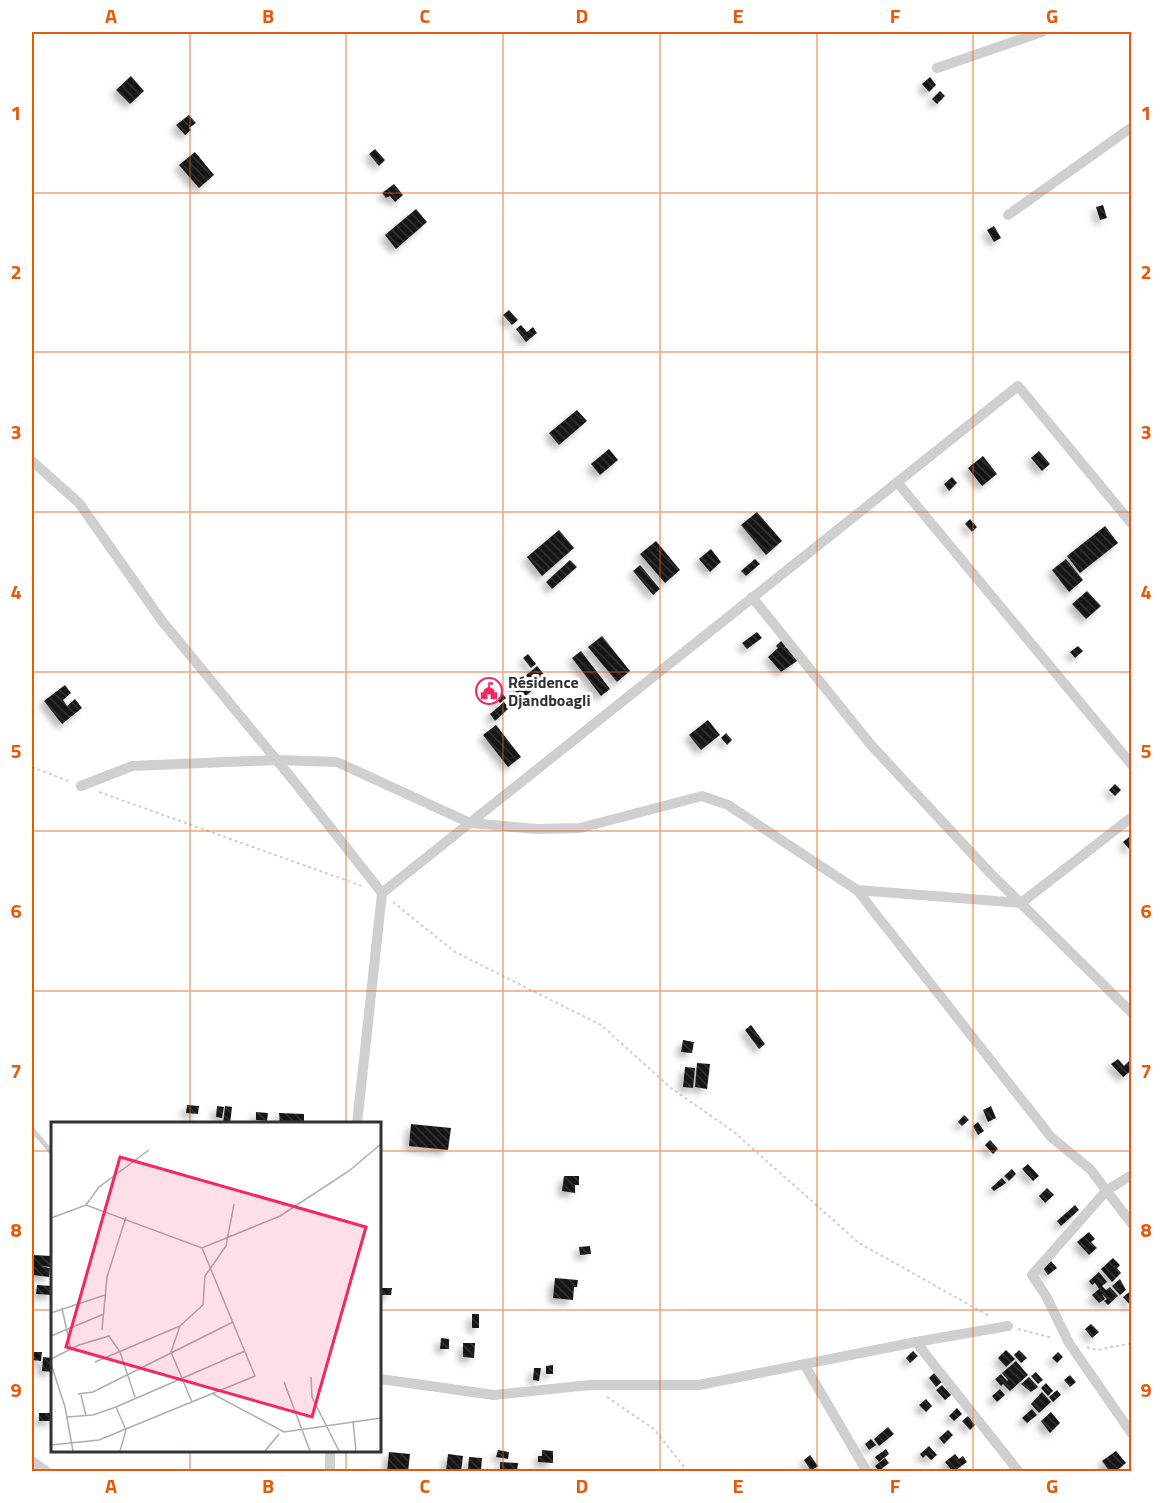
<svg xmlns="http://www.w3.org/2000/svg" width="1163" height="1503" font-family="'Titillium Web',sans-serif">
	<defs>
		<pattern id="building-back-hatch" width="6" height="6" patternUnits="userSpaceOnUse" patternTransform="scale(1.5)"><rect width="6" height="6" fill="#191919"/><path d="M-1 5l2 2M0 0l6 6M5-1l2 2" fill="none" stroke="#323232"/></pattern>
		<filter id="shadow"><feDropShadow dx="-5" dy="5" stdDeviation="3" flood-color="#0004"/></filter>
	</defs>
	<rect width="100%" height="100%" fill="#fff"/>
	<!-- building -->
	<g fill="url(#building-back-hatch)" filter="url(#shadow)">
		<path d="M131 76 144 91 130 104 116 90Z"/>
		<path d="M930 77 936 85 929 92 922 84Z"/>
		<path d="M940 91 945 96 937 104 932 99Z"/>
		<path d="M189 115 196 123 189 128 191 130 185 135 176 125Z"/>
		<path d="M375 149 385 160 379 166 369 154Z"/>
		<path d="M195 152 214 175 199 188 179 165Z"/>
		<path d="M394 184 403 195 395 202 390 196 386 198 382 193Z"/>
		<path d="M1103 205 1107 218 1100 220 1096 207Z"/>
		<path d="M416 209 427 222 396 249 385 235Z"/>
		<path d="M994 226 1001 238 994 242 987 230Z"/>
		<path d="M509 310 518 320 512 325 503 315Z"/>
		<path d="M521 325 527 332 533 327 537 333 526 342 516 329Z"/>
		<path d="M577 410 587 421 559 445 549 433Z"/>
		<path d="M609 449 618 460 600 475 591 464Z"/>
		<path d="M1039 451 1050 464 1042 471 1031 458Z"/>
		<path d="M983 456 997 474 982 486 968 468Z"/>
		<path d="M952 477 957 483 949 491 944 484Z"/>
		<path d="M757 512 782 541 766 555 741 525Z"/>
		<path d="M970 519 977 527 972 532 965 524Z"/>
		<path d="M1105 526 1118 543 1080 573 1067 556Z"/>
		<path d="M559 530 574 548 542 576 527 557Z"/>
		<path d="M656 541 680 570 665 583 640 554Z"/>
		<path d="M711 549 721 562 710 572 699 559Z"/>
		<path d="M755 559 760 564 746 576 741 571Z"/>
		<path d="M1066 559 1083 580 1069 592 1052 570Z"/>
		<path d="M570 560 577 567 552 589 546 582Z"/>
		<path d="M640 565 660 589 653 595 633 571Z"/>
		<path d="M1087 591 1101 606 1086 619 1072 604Z"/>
		<path d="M757 632 762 638 747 649 742 643Z"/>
		<path d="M602 636 630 671 617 682 588 647Z"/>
		<path d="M783 639 800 659 781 672 768 657 778 648 776 646Z"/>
		<path d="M1078 646 1083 651 1075 658 1070 652Z"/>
		<path d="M581 651 610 689 601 696 572 658Z"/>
		<path d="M528 654 536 664 531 668 523 658Z"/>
		<path d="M537 666 547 678 522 699 512 687Z"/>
		<path d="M65 685 71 693 63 700 67 706 75 699 82 708 62 724 44 701Z"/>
		<path d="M501 692 506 698 500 703 495 697Z"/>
		<path d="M504 702 509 708 495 721 490 714Z"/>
		<path d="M708 720 720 735 701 750 689 735Z"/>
		<path d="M496 725 521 757 508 767 483 735Z"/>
		<path d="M726 733 732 740 727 745 721 738Z"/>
		<path d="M1115 784 1121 790 1115 796 1109 790Z"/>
		<path d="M1129 837 1132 840V849L1130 850 1123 842Z"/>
		<path d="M751 1025 765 1044 759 1049 745 1030Z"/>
		<path d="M683 1040 694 1042 692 1053 681 1052Z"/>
		<path d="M1118 1059 1124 1066 1129 1061 1132 1064V1070L1123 1077 1111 1064Z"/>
		<path d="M697 1063 710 1064 707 1089 695 1087Z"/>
		<path d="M685 1067 695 1068 693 1088 683 1087Z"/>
		<path d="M187 1105 199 1106 198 1114 186 1113Z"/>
		<path d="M217 1106 224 1107 222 1118 216 1117Z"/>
		<path d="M225 1106 232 1107 230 1124H223Z"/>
		<path d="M991 1106 996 1118 988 1122 983 1110Z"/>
		<path d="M256 1112 268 1113 267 1121 256 1120Z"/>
		<path d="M279 1113 304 1114V1124H280Z"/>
		<path d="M964 1115 969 1120 962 1126 958 1122Z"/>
		<path d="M978 1122 984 1131 978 1135 973 1126Z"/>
		<path d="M411 1124 451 1128 448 1150 409 1146Z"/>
		<path d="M990 1140 998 1149 993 1154 985 1145Z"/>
		<path d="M1028 1164 1039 1176 1033 1181 1022 1169Z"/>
		<path d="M1012 1169 1016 1174 1009 1181 1004 1176Z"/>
		<path d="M564 1176H579V1185H575V1193L562 1191Z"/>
		<path d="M1002 1178 1006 1183 994 1191 991 1188Z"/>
		<path d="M1047 1188 1054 1195 1045 1203 1039 1196Z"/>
		<path d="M1075 1205 1079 1210 1061 1226 1057 1221Z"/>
		<path d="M1089 1232 1095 1239 1091 1242 1097 1248 1089 1255 1077 1242Z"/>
		<path d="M590 1246 591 1254 580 1255 579 1247Z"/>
		<path d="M33 1255 51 1256V1267L40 1266 50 1268 49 1277 33 1275Z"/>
		<path d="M1113 1258 1120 1265 1117 1268 1121 1273 1112 1282 1101 1269Z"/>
		<path d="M1051 1261 1057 1268 1048 1275 1043 1268Z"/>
		<path d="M1099 1272 1107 1282 1102 1286 1106 1290 1110 1287 1118 1296 1108 1305 1104 1301 1107 1299 1102 1294 1105 1299 1099 1303 1092 1295 1099 1289 1095 1283 1092 1285 1089 1281Z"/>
		<path d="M555 1278 578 1280 577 1287H574L573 1300 553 1298Z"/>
		<path d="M1120 1279 1126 1290 1120 1295 1112 1286Z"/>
		<path d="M37 1285 52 1286V1295L36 1294Z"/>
		<path d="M380 1288H392L391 1295H380Z"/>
		<path d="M1132 1290V1307L1123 1297Z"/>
		<rect x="472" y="1314" width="7" height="14"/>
		<path d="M1091 1324 1099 1332 1092 1338 1085 1329Z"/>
		<path d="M441 1338 449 1339V1349H440Z"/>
		<path d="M463 1343H475L474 1358 463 1357Z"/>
		<path d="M1006 1350 1015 1359 1006 1367 998 1358Z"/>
		<path d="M1019 1350 1027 1358 1021 1363 1014 1355Z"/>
		<path d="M913 1351 918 1356 910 1363 906 1358Z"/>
		<path d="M32 1352H42L41 1361 32 1360Z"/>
		<path d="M1058 1352 1063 1357 1057 1363 1052 1358Z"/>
		<path d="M43 1357 52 1358V1372L42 1371Z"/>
		<path d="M1016 1361 1028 1375 1010 1391 1003 1384 1001 1386 995 1379 1001 1374 1007 1381 1008 1380 1002 1373Z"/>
		<path d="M553 1365V1374H546V1366Z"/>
		<path d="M534 1368H541L539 1381 533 1380Z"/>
		<path d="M1036 1372 1043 1380 1038 1384 1031 1376Z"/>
		<path d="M934 1373 942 1382 936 1387 929 1378Z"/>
		<path d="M1070 1375 1076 1382 1070 1387 1064 1380Z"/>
		<path d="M1029 1377 1038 1387 1031 1392 1021 1384Z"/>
		<path d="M1046 1383 1053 1391 1048 1396 1041 1388Z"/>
		<path d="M942 1385 951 1395 945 1400 936 1390Z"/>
		<path d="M1000 1389 1005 1395 997 1402 992 1396Z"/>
		<path d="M1057 1390 1061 1395 1053 1402 1049 1397Z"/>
		<path d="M1042 1392 1051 1402 1039 1413 1031 1404Z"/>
		<path d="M926 1399 932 1406 926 1412 919 1405Z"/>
		<path d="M957 1408 962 1414 954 1421 949 1416Z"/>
		<path d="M1032 1409 1037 1415 1027 1423 1022 1418Z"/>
		<path d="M1051 1412 1060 1423 1050 1433 1041 1421Z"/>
		<rect x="39" y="1413" width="13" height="8"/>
		<path d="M968 1416 975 1425 970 1430 962 1421Z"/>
		<path d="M888 1427 894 1434 879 1446 874 1439Z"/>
		<path d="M948 1430 953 1435 944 1444 939 1438Z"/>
		<path d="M871 1439 876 1445 869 1450 865 1444Z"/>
		<path d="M929 1446 937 1455 931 1460 926 1455 923 1458 920 1454Z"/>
		<path d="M886 1449 889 1454 879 1462 875 1457Z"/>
		<path d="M498 1450 509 1452 508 1459 496 1457Z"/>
		<path d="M542 1450 553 1451V1463L538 1462V1456H542Z"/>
		<path d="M1116 1451 1126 1463 1115 1472H1110L1102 1461Z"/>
		<path d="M389 1452 410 1454 408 1472H387Z"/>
		<path d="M448 1454 463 1456 461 1472 446 1471Z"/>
		<path d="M955 1454 959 1459 963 1456 967 1462 953 1472 945 1462Z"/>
		<path d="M810 1455 818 1466 811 1471 804 1460Z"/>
		<path d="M469 1457 482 1458 481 1470H468Z"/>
		<path d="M885 1458 889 1463 879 1471 875 1466Z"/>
		<path d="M500 1462 518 1463 517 1472H500Z"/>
	</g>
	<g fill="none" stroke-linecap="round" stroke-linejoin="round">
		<!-- path -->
		<g stroke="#cfcfcf" stroke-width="2" stroke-dasharray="3 3" stroke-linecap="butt">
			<path d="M32 767 71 782"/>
			<path d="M99 792 362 886"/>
			<path d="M393 902 455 952 601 1025 671 1088 734 1132 859 1243 991 1317"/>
			<path d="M1018 1329 1053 1338"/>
			<path d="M1087 1347 1097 1350 1132 1343"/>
			<path d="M607 1397 654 1429 688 1472"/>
		</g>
		<!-- lane -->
		<path stroke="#cfcfcf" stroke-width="5" d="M32 1129 52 1153"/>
		<!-- street -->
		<g stroke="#cfcfcf" stroke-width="10">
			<path d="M937 68 1042 32"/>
			<path d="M1008 215 1132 127"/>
			<path d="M32 461 79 503 162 621 293 780 382 893 357 1124"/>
			<path d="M897 482 1132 765"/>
			<path d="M752 597 871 745 991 874 1132 1013"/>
			<path d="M81 786 132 766 277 760 337 762 470 823 537 829 580 828 702 796 728 805 857 890 1021 903 1132 817"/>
			<path d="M857 890 1051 1137 1090 1169 1132 1224"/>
			<path d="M382 893 1018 386 1132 524"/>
			<path d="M1132 1175 1107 1190 1032 1275 1046 1296 1069 1343 1132 1434"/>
			<path d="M916 1342 1019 1472"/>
			<path d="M804 1364 867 1472"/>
			<path d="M380 1379 494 1395 590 1385H699L916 1342 1008 1326"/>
			<path d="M32 1461 47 1472"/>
			<path d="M330 1472V1450"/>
		</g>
	</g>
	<!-- grid -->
	<path fill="none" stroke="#e8590c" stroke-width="1.5" stroke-opacity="0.55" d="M190 32V1124M346 32V1124M503 32V1472M660 32V1472M817 32V1472M973 32V1472M32 193H1132M32 352H1132M32 512H1132M32 672H1132M32 831H1132M32 991H1132M32 1151H52M380 1151H1132M32 1310H52M380 1310H1132M190 1450V1472M346 1450V1472"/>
	<!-- icons -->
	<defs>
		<symbol id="civic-ring" viewBox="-11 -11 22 22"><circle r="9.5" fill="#fff" stroke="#f72661" stroke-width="1.5"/><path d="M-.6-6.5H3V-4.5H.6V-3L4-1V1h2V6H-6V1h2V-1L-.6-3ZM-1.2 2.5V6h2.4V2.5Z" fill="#f72661"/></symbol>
	</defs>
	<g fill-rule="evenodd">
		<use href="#civic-ring" x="474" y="676" width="30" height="30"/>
	</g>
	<g text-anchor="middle" stroke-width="6" stroke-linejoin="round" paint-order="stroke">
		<!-- poi labels -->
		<g font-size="16" font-weight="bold" fill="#323232" stroke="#fff" text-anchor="start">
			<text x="508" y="688">Résidence<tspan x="508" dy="18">Djandboagli</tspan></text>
		</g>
	</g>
	<!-- overview -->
	<g transform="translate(51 1122)">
		<rect width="330" height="330" fill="#fff"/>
		<path fill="none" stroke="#adadad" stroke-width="1.5" d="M35 83 48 65 98 28M0 96 35 83 151 126 229 94 298 49 330 22M11 186 20 228M0 191 54 173M51 208 56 155 75 95M0 214 53 192M0 237 28 223 58 214 69 230 84 275M44 240 129 204M0 242 14 285 22 329M260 255 261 275 288 329M233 260 259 329M27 272 42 270 182 200M162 272 233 310 330 296M30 273 35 294M141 280 120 230 129 204 152 183 154 154 175 124 183 82M65 285 75 308 69 329M16 295 42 293 65 285 194 229M302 299 305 329M0 323 48 318 204 254 151 126M214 329 228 312"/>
		<path fill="#f72661" fill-opacity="0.15" stroke="#f72661" stroke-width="3" d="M69 35 315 105 261 295 15 225Z"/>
		<rect width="330" height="330" fill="none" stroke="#323232" stroke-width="3"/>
	</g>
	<!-- border -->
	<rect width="1163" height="1503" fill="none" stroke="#ffffff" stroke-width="66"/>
	<rect x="33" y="33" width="1097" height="1437" fill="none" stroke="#e8590c" stroke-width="2"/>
	<g font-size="20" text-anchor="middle" font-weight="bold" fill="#e8590c">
		<text x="111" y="23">A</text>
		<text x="268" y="23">B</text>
		<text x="425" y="23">C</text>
		<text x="582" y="23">D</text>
		<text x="738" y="23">E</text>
		<text x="895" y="23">F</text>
		<text x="1052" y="23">G</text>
		<text x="16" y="120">1</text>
		<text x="1146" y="120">1</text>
		<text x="16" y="279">2</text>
		<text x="1146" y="279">2</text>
		<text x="16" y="439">3</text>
		<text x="1146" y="439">3</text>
		<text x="16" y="599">4</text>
		<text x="1146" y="599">4</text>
		<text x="16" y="758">5</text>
		<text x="1146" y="758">5</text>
		<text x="16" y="918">6</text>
		<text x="1146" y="918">6</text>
		<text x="16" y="1078">7</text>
		<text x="1146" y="1078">7</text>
		<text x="16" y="1237">8</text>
		<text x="1146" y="1237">8</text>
		<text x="16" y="1397">9</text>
		<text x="1146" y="1397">9</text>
		<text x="111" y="1493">A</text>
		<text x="268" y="1493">B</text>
		<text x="425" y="1493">C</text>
		<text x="582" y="1493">D</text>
		<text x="738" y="1493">E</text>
		<text x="895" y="1493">F</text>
		<text x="1052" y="1493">G</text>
	</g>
</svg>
